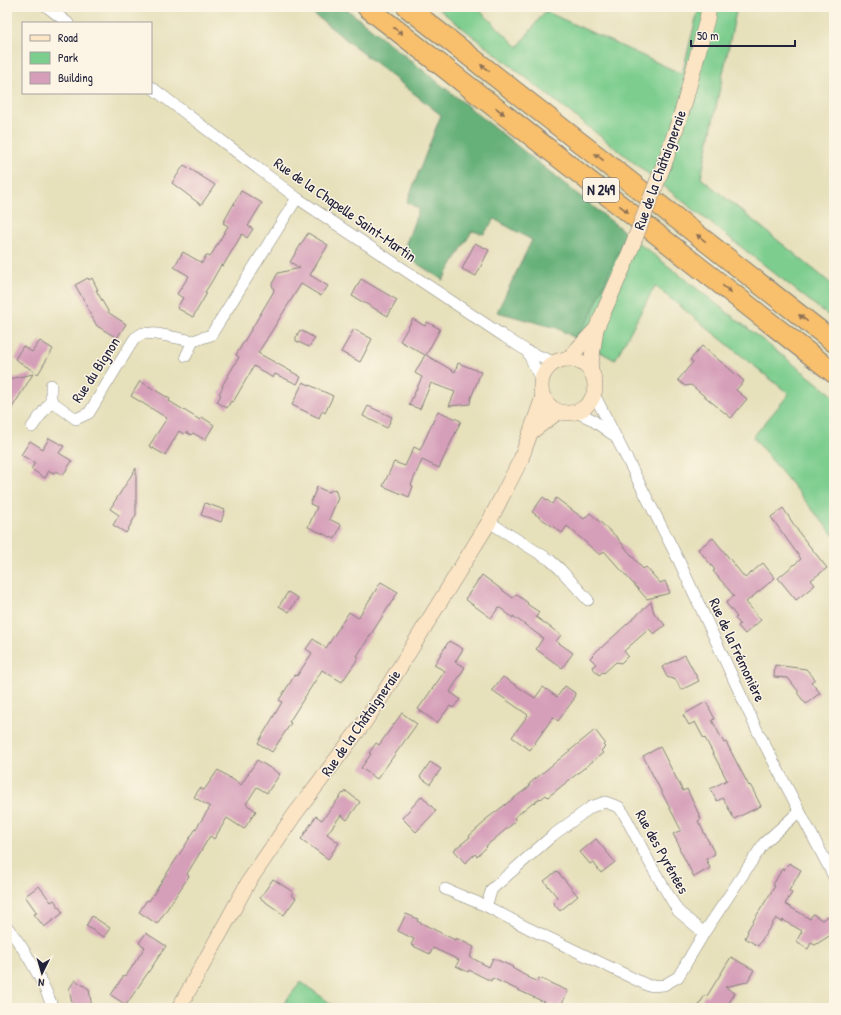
<svg xmlns="http://www.w3.org/2000/svg" width="841" height="1015" font-family="'Patrick Hand',sans-serif">
	<rect width="100%" height="100%" fill="#fcf5e5"/>
	<filter id="ink" filterUnits="userSpaceOnUse"><feTurbulence type="fractalNoise" baseFrequency=".025" numOctaves="2"/><feDisplacementMap in="SourceGraphic" scale="8" xChannelSelector="R" yChannelSelector="G"/><feConvolveMatrix kernelMatrix="1 2 1 2 8 2 1 2 1" color-interpolation-filters="sRGB"/></filter>
	<filter id="wash" filterUnits="userSpaceOnUse"><feTurbulence type="fractalNoise" baseFrequency=".012" numOctaves="4" result="noise"/><feDisplacementMap in="SourceGraphic" scale="16" xChannelSelector="R" yChannelSelector="G"/><feGaussianBlur stdDeviation="0.9" result="paint"/><feColorMatrix in="noise" values="0 0 0 0 0 0 0 0 0 0 0 0 0 0 0 0 0 1.4 0 .05"/><feComposite in="paint" operator="in"/></filter>
	<g filter="url(#wash)">
		<rect width="100%" height="100%" fill="#e6e0bb"/>
		<!-- green -->
		<g fill="#7dcd8e" stroke="#507864">
			<path d="M436 7H476L518 47 545 11 682 74 699 7H737L701 178 834 286V320Z"/>
			<path d="M626 233 834 396V536L753 437 789 394 655 286 615 360 575 338 589 319Z"/>
			<path d="M301 982 337 1008H280Z"/>
		</g>
		<!-- forest -->
		<path fill="#66b079" stroke="#44695a" d="M305 7H344L626 233 589 319 575 338 557 328 497 312 532 240 494 219 484 234 472 231 443 280 402 254 419 209 407 202 441 115Z"/>
		<g id="blocks">
			<!-- building -->
			<g fill="#d69fb9">
				<path d="M184 165 215 185 201 205 172 183Z"/>
				<path d="M241 191 262 203 248 226 253 229 247 238 242 234 223 266 221 265 212 281 205 292 207 293 193 317 177 308 183 298 177 294 189 276 174 267 183 252 202 263 206 255 210 257 228 226 223 223Z"/>
				<path d="M308 233 328 245 310 275 328 286 321 296 301 284 258 353 301 377 297 384 275 374 273 378 254 366 233 402 231 401 227 408 217 402 221 395 219 394 223 387 222 386 239 357 236 355 274 291 272 284 278 273 300 268 290 262Z"/>
				<path d="M475 243 489 250 476 276 462 269Z"/>
				<path d="M88 278 89 280 92 278 98 290H96L109 313 126 324 117 338 97 326 87 308 88 307 75 285Z"/>
				<path d="M361 279 397 300 388 316 352 296Z"/>
				<path d="M413 319 425 326 427 322 440 329 426 355 455 372 458 363 481 372 471 398 470 404 449 406 455 392 431 383 420 409 409 405 422 377 415 373 425 355 400 341Z"/>
				<path d="M354 329 372 339 360 362 341 352Z"/>
				<path d="M300 330 315 338 309 347 296 341V337Z"/>
				<path d="M40 341 53 349 38 374 15 359 23 346 32 352Z"/>
				<path d="M702 346 744 381 736 390 747 399 731 418 691 385 685 386 678 380 693 362 690 360Z"/>
				<path d="M33 374 7 416V383L9 379Z"/>
				<path d="M140 381 170 399 169 401 200 420 202 417 214 425 205 440 193 433 191 435 186 432 184 434 179 431 165 455 149 446 167 418 131 396Z"/>
				<path d="M303 382 333 396 325 413 322 411 319 418 292 405Z"/>
				<path d="M368 406 392 417 387 428 363 416Z"/>
				<path d="M438 411 461 421 439 468 422 460 411 485 413 486 409 497 383 486 394 462 405 466 414 447 420 450Z"/>
				<path d="M49 438 64 446 59 453 72 461 63 475 56 471 54 473 49 471 45 478 31 469 35 463 21 455 30 441 43 449Z"/>
				<path d="M136 468V515L126 533 113 525 119 515 110 509Z"/>
				<path d="M317 487 328 492 335 489 338 498 329 519 341 525 335 539 308 527 317 507 310 504Z"/>
				<path d="M543 497 552 504 556 498 584 519 590 513 619 539H618L643 569 646 567 660 583 665 581 670 593 647 599 604 551 600 555 567 526 562 533 532 512Z"/>
				<path d="M205 503 225 510 221 522 201 515Z"/>
				<path d="M783 508 800 534 827 568 811 580 815 585 796 600 778 578 801 559 771 517Z"/>
				<path d="M713 538 745 578 763 563 775 578 746 602 761 620 745 634 738 626 740 624 735 618 737 617 726 603 734 596 713 571 715 570 698 549Z"/>
				<path d="M482 575 513 598 516 594 528 603 527 604 539 612 536 617 561 635 556 641 573 653 562 668 536 649 543 638 513 616V618L499 607 491 618 465 599Z"/>
				<path d="M381 582 398 592 357 656 359 657 342 682 322 670 289 722 291 723 272 752 258 743 282 702 279 700 295 675 297 676 312 653 306 649 313 639 326 648 349 612 358 618Z"/>
				<path d="M288 592 298 598 289 612 279 606Z"/>
				<path d="M651 602 654 613 665 625 654 634 649 629 624 651 628 656 621 663 616 662 604 673 603 672 599 675 592 667 596 664 590 658 600 648H601Z"/>
				<path d="M449 641 463 649 455 662 465 667 450 692 460 699 453 708 450 706 437 723 418 709 445 671 434 665Z"/>
				<path d="M685 655 699 681 681 690 676 680 667 677 662 667Z"/>
				<path d="M775 665 806 669 815 679 811 682 820 693 806 704 798 694V691L788 678 774 677Z"/>
				<path d="M503 677 535 698 543 687 557 697 565 686 575 693 574 699 558 721 553 717 530 750 512 737 528 715 492 690Z"/>
				<path d="M706 702 715 719 712 720 724 743 726 742 749 786 750 785 753 790 761 806 734 819 723 798 717 801 710 789 727 780 705 738 704 739 695 722 689 725 683 715Z"/>
				<path d="M402 713 417 724 377 779 361 768 371 754 369 753 376 743 379 745Z"/>
				<path d="M595 730 605 743 603 745 605 747 601 751 603 753 548 797 546 795 541 799 540 798 534 803 533 802 514 818 516 821 486 846 487 847 477 856 475 854 465 863 454 850 470 837 469 836 486 821 485 820 530 786 529 784Z"/>
				<path d="M660 747 683 791 687 789 701 819 698 821 715 854 706 859 710 868 694 877 679 848 680 847 673 834 681 830 643 756Z"/>
				<path d="M257 760 280 774 267 793 257 787 246 804 256 811 244 829 227 818 214 839 210 836 187 874 189 876 157 924 139 912 147 900 149 901 210 807 194 797 200 788 204 790 218 770 241 785Z"/>
				<path d="M430 762 441 769 430 784 420 777Z"/>
				<path d="M346 791 360 802 347 820 341 815 327 834 339 843 328 859 301 839 316 816 322 820 343 793 344 794Z"/>
				<path d="M422 796 436 811 416 832 402 818Z"/>
				<path d="M596 839 615 862 601 873 593 862 590 864 580 852Z"/>
				<path d="M789 863 801 870 789 891 792 893 785 904 810 919 813 914 822 920 828 916 834 926V933L815 945 811 943 808 949 796 942 802 931 783 920 782 922 776 918 758 946 745 938 748 932 747 931 775 886 773 885 782 869 784 870Z"/>
				<path d="M557 871 578 896 560 911 553 903 558 898 544 881Z"/>
				<path d="M273 879 293 892 291 895 296 898 284 915 260 898Z"/>
				<path d="M39 886 51 902 54 900 63 913 44 927 34 914 37 913 25 896Z"/>
				<path d="M406 914 418 919 417 921 455 940 456 938 474 947 470 957 489 967 493 958 513 967 512 968 537 982 539 978 568 991 560 1008H557L492 978 491 981 469 970 468 972 456 966 459 960 433 948 430 954 411 945 414 939 398 931Z"/>
				<path d="M92 916 110 928 104 937 86 926Z"/>
				<path d="M146 933 166 946 126 1005 111 995 124 975 126 976 145 947 139 943Z"/>
				<path d="M731 957 754 970 747 982 725 987 735 993 726 1008H697L705 995 707 996Z"/>
				<path d="M75 980 89 989 92 1008H73L69 989Z"/>
			</g>
		</g>
	</g>
	<g filter="url(#ink)">
		<use href="#blocks" fill-opacity="0" stroke="#84817b" stroke-width="1"/>
		<g fill="none" stroke-linecap="round" stroke-linejoin="round">
			<defs>
				<g id="street">
					<path d="M47 7 68 23"/>
					<path d="M151 87 297 198 505 337 527 351 554 362"/>
					<path d="M527 351 541 380"/>
					<path d="M186 356 193 341"/>
					<path d="M594 394 679 561 757 730 834 877"/>
					<path d="M51 401V385"/>
					<path d="M576 412 591 419 612 434"/>
					<path d="M32 427 51 401 76 419 89 413 131 344 135 338 143 333 157 334 193 341 211 335 297 198"/>
					<path d="M489 522 550 560 560 569 588 600"/>
					<path d="M445 889 486 906"/>
					<path d="M7 927C28 953 41 977 53 1008"/>
					<path d="M704 933 678 911 653 869 624 814 619 807 605 802 591 807 552 836 492 889 486 906 528 928 649 986 664 985 678 977 704 933 764 843 792 818 799 810"/>
				</g>
				<g id="secondary">
					<path d="M666 159 684 105 707 19 709 7"/>
					<circle cx="568" cy="386" r="27"/>
					<path d="M568 359 596 329"/>
					<path d="M590 370 596 329 627 259"/>
					<path d="M531 432 558 412"/>
					<path d="M179 1008 249 881 295 814 363 724 382 696 489 522 521 459 543 397"/>
				</g>
				<g id="highway">
					<path d="M367 7 834 373"/>
					<path d="M407 7 834 342"/>
				</g>
			</defs>
			<!-- street casing -->
			<use href="#street" stroke="#84817b" stroke-width="12"/>
			<!-- secondary casing -->
			<use href="#secondary" stroke="#84817b" stroke-width="16"/>
			<!-- highway casing -->
			<use href="#highway" stroke="#84817b" stroke-width="22"/>
			<!-- street -->
			<use href="#street" stroke="#fff" stroke-width="11"/>
			<!-- secondary -->
			<use href="#secondary" stroke="#fce5c4" stroke-width="15"/>
			<!-- highway -->
			<use href="#highway" stroke="#f8bf6c" stroke-width="20"/>
			<defs>
				<path id="secondary-bridge" d="M627 259 666 159"/>
			</defs>
			<!-- secondary-bridge casing -->
			<use href="#secondary-bridge" stroke="#84817b" stroke-width="16" stroke-linecap="butt"/>
			<!-- secondary-bridge -->
			<use href="#secondary-bridge" stroke="#fce5c4" stroke-width="15"/>
		</g>
		<!-- one-way arrows -->
		<defs><path id="oneway-solid" d="M-6-.8H1V-3.2L6.5 0L1 3.2V.8H-6Z"/></defs>
		<g fill="#8d7054">
			<use href="#oneway-solid" transform="translate(398 31) rotate(38)"/>
			<use href="#oneway-solid" transform="translate(485 68) rotate(-142)"/>
			<use href="#oneway-solid" transform="translate(500 111) rotate(38)"/>
			<use href="#oneway-solid" transform="translate(599 157) rotate(-142)"/>
			<use href="#oneway-solid" transform="translate(624 209) rotate(38)"/>
			<use href="#oneway-solid" transform="translate(701 238) rotate(-142)"/>
			<use href="#oneway-solid" transform="translate(727 289) rotate(38)"/>
			<use href="#oneway-solid" transform="translate(803 318) rotate(-142)"/>
		</g>
	</g>
	<g text-anchor="middle" stroke-width="3" stroke-linejoin="round" paint-order="stroke">
		<!-- shield labels -->
		<rect fill="#fcf5e5" stroke="#63616e" stroke-width="1" x="583" y="178" width="36" height="24" rx="3"/>
		<g font-size="14" font-weight="bold" fill="#22223b">
			<text x="601" y="195">N 249</text>
		</g>
		<!-- street labels -->
		<g font-size="15" fill="#22223b" stroke="#fcf5e5">
			<text transform="translate(660 170) rotate(-70)" y="5">Rue de la Châtaigneraie</text>
			<text transform="translate(345 210) rotate(35)" y="5">Rue de la Chapelle Saint-Martin</text>
			<text transform="translate(96 370) rotate(-57)" y="5">Rue du Bignon</text>
			<text transform="translate(737 650) rotate(65)" y="5">Rue de la Frémonière</text>
			<text transform="translate(361 723) rotate(-55)" y="5">Rue de la Châtaigneraie</text>
			<text transform="translate(662 852) rotate(61)" y="5">Rue des Pyrénées</text>
		</g>
	</g>
	<!-- margin -->
	<rect width="841" height="1015" fill="none" stroke="#fcf5e5" stroke-width="24"/>
	<!-- legend -->
	<rect x="22" y="22" width="130" height="72" fill="#fcf5e5" stroke="#a5a1a1"/>
	<rect x="30" y="35" width="20" height="6" fill="#fce5c4" stroke="#a5a1a1"/>
	<text x="58" y="42" font-size="12" fill="#22223b">Road</text>
	<rect x="30" y="52" width="20" height="12" fill="#7dcd8e" stroke="#a5a1a1"/>
	<text x="58" y="62" font-size="12" fill="#22223b">Park</text>
	<rect x="30" y="72" width="20" height="12" fill="#d69fb9" stroke="#a5a1a1"/>
	<text x="58" y="82" font-size="12" fill="#22223b">Building</text>
	<!-- north arrow -->
	<g transform="translate(42 973) rotate(185)" stroke="#fcf5e5" stroke-width="3" paint-order="stroke">
	<path d="M0-3L7 15L0 10L-7 15Z" fill="#22223b"/>
	<text y="-6" font-size="11" font-weight="bold" text-anchor="middle" fill="#22223b">N</text>
	</g>
	<!-- scale -->
	<path d="M691 40v6h104v-6" fill="none" stroke="#22223b" stroke-width="2"/>
	<text x="697" y="40" font-size="12" fill="#22223b" stroke="#fcf5e5" stroke-width="3" paint-order="stroke">50 m</text>
</svg>
